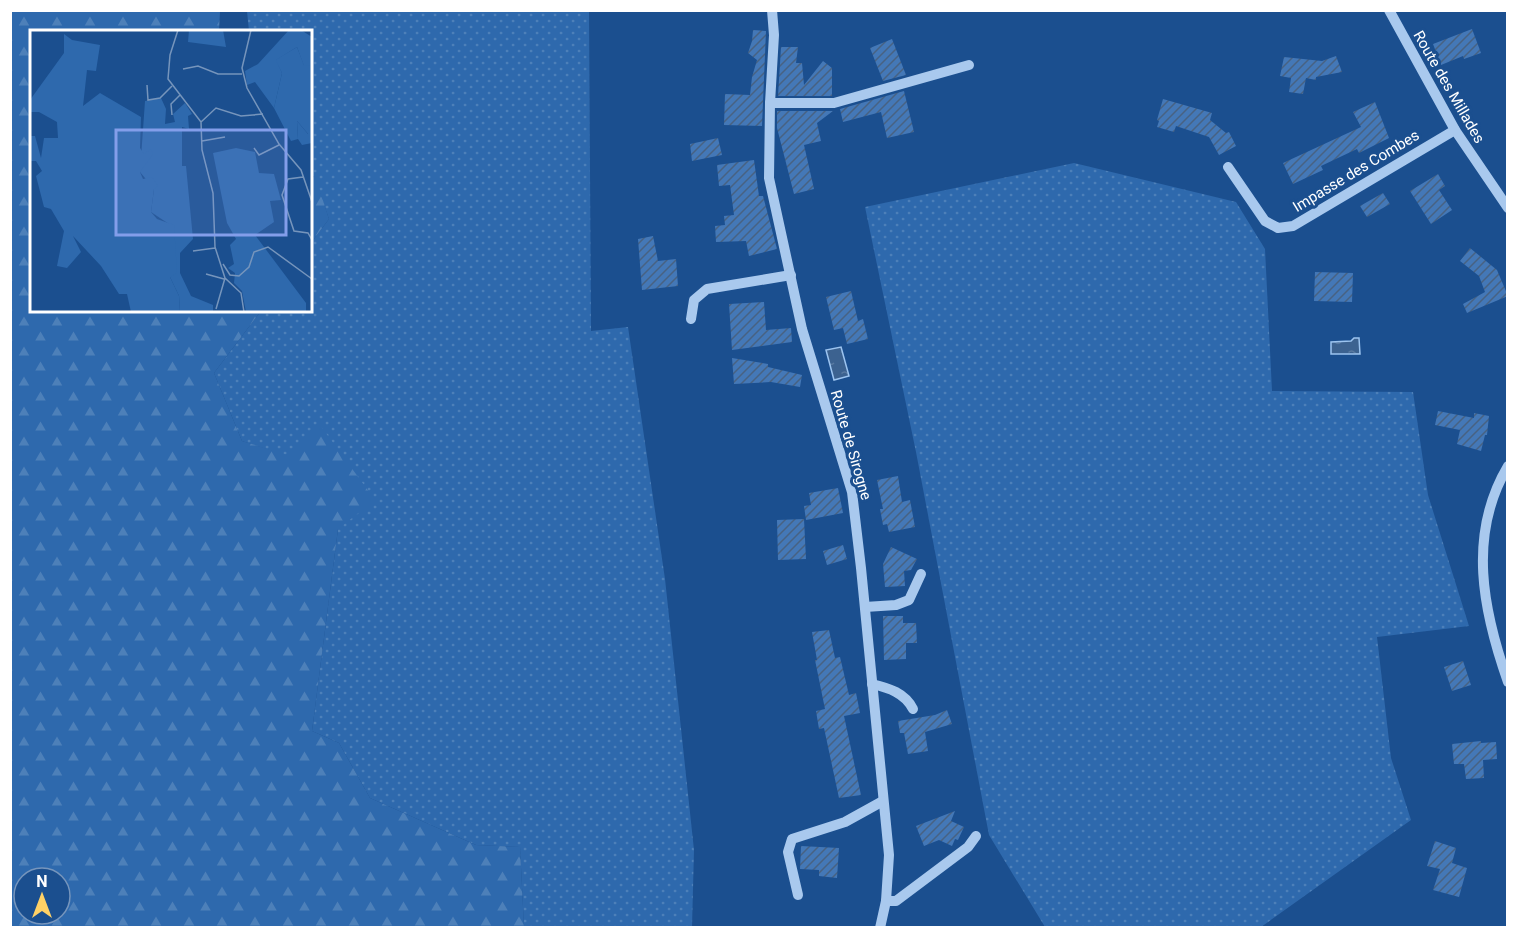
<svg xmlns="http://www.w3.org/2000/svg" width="1518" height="938" font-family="Roboto,sans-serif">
	<defs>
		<pattern id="grass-dots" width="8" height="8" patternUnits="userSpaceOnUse" patternTransform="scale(1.5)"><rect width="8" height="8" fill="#2e69ad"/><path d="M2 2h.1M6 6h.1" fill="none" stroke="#4d80b9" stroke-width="1.8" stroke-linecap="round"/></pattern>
		<pattern id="forest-firs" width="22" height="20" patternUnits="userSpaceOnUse" patternTransform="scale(1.5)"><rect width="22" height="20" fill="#2e69ad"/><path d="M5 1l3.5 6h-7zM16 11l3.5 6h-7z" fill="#4d80b9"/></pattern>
		<pattern id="water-ripples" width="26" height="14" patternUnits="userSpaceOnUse" patternTransform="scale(1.5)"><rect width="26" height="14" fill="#3c6290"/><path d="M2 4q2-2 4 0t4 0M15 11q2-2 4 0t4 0" fill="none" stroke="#597aa1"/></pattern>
		<pattern id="building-hatch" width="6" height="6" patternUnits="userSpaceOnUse" patternTransform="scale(1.5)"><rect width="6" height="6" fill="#4478b7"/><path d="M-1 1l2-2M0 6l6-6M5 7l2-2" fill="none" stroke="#486282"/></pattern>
	</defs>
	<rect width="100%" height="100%" fill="#1b4f8f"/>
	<!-- grass -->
	<g fill="url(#grass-dots)">
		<path d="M247 11H589L591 331 628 327 665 579 694 850 692 927H524L520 847 476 845 370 798 339 743 312 731 338 529 287 456 242 441 214 373 261 311 310 310 311 243 329 219 314 176 311 179 310 32 249 31Z"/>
		<path d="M1074 163 1236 202 1265 249 1272 391 1413 392 1428 495 1469 626 1377 637 1391 758 1411 820 1261 927H1045L989 835 916 452 865 207Z"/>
	</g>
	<!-- forest -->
	<g fill="url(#forest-firs)" fill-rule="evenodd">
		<path d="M10 11H220L219 31 32 32V310L261 311 214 373 242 441 287 455 320 425 375 500 338 529 312 731 339 743 370 798 476 845 520 847 524 927H11ZM24 878H60V914H24Z"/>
		<path d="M315 176 329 219 311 243V179Z"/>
	</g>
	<!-- water -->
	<g fill="url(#water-ripples)" stroke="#9cc4f0" stroke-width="1.5">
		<path d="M1354 338H1359L1360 354H1331V342L1351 341Z"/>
		<path d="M841 347 849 376 834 380 826 350Z"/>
	</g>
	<!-- building -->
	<g fill="url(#building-hatch)">
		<path d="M1472 29 1481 53 1464 59 1463 56 1441 65 1433 44Z"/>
		<path d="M753 30 766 31 762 126 724 125 725 94 750 95 752 77 757 60 748 53 752 41Z"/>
		<path d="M892 39 906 75 883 81 870 48Z"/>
		<path d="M781 47H798L796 63H802L804 85 823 61 832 68V96H778Z"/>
		<path d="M1336 56 1342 72 1316 77V80L1306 78 1303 94 1289 92 1291 78 1280 76 1284 57 1322 61Z"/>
		<path d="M904 91 914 132 887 138 881 112 843 122 840 109Z"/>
		<path d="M1163 99 1212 113 1210 120 1226 133 1229 132 1236 146 1219 155 1209 137 1176 126 1174 132 1157 127 1159 121 1157 120Z"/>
		<path d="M1375 102 1389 138 1359 153 1357 149 1340 157 1321 166 1323 170 1293 184 1283 163 1361 127 1353 112Z"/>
		<path d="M777 111H833L817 123 821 141 804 145 814 189 794 194 777 128Z"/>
		<path d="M718 138 722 155 692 161 690 144Z"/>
		<path d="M754 160 759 196H763L777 249 749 256 746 241 716 242 715 226 725 225 724 216 734 215 730 185 719 186 717 165Z"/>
		<path d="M1438 174 1445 186 1439 190 1452 210 1431 224 1410 191Z"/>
		<path d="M1383 193 1390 204 1367 217 1360 206Z"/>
		<path d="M653 236 658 261 676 259 678 286 642 290 638 239Z"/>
		<path d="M1470 248 1497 270 1508 296 1467 313 1463 304 1485 292 1479 276 1460 261Z"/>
		<path d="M1315 272 1353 273 1352 302 1314 301Z"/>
		<path d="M851 291 858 321 863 319 868 339 847 344 843 328 834 330 826 297Z"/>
		<path d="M764 302 766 330 791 328 792 342 732 350 729 304Z"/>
		<path d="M732 358 768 364V367L802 375 800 387 771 382 734 384Z"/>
		<path d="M1438 411 1474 418V413L1489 416 1487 435H1485L1481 451 1457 444 1460 430 1435 425Z"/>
		<path d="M898 476 902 502 910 500 915 527 889 532 887 524 883 525 880 509H883L877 480Z"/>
		<path d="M838 488 843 513 806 520 804 506 811 505 809 493Z"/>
		<path d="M804 519 806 559 778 560 777 520Z"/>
		<path d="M843 545 847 559 827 565 823 551Z"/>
		<path d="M891 547 917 559 911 570 904 571 905 586 885 587 883 564Z"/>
		<path d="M883 616H903V623H916L917 643H906V659L884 660Z"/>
		<path d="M829 630 835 658 840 657 849 695 856 693 860 713 844 716 861 795 839 798 824 728 819 729 816 711 825 709 815 660H817L812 632Z"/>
		<path d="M1463 661 1471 685 1452 691 1444 667Z"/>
		<path d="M947 710 952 724 925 732 928 751 908 754 904 733H900L898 721 935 715Z"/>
		<path d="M1481 741V743L1496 742 1497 759 1483 760 1484 778 1466 779 1464 764H1454L1452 744Z"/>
		<path d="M955 811 951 821 964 827 958 840 955 839 952 846 939 840 924 846 916 826Z"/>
		<path d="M1435 841 1456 848 1452 863 1467 868 1459 897 1433 890 1440 869 1427 866Z"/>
		<path d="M801 846 839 848 837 878 819 876V870L800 869Z"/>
	</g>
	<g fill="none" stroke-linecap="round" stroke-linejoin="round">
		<!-- minor -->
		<g stroke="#a9c9ee" stroke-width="10">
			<path d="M772 10 774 35 770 103 769 178 802 329 852 492 861 568 889 855 886 901 880 928"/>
			<path d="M1389 10 1455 130 1508 208"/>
			<path d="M770 103H834L969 65"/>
			<path d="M1228 167 1265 221 1278 228 1293 226 1455 130"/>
			<path d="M691 319 694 300 707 289 791 275"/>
			<path d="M1508 466C1467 535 1483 611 1508 682"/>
			<path d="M865 607 896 605 909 600 921 574"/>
			<path d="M872 684C889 688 905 693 913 709"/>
			<path d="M798 895 788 852 792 839 845 822 883 801"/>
			<path d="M886 901H896L968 847 976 836"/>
		</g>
	</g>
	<g text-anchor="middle" stroke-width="6" stroke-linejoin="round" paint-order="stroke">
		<!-- street labels -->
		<g font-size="15" fill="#fff" stroke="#1b4f8f">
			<text transform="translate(1449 87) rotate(60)" y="5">Route des Millades</text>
			<text transform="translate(1356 171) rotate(-31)" y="5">Impasse des Combes</text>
			<text transform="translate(851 445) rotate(74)" y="5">Route de Sirogne</text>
		</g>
	</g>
	<!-- overview -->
	<g transform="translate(30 30)">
		<rect width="282" height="282" fill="#1b4f8f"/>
		<path d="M267 17 274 35H282V101L279 105 267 91 268 109 261 111 244 78 252 43 245 30ZM131 68 136 79 135 94 145 92 143 84 155 73 162 84 158 86 159 99 152 97V136H156L163 209 150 223V243L161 266 183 275V282H150L149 266 140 247 139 194 121 182 124 159 110 142 115 71ZM206 118 225 122 229 143 244 144 251 170 240 171 244 192 225 205 276 273V282H216L212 261 204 253 205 243 198 238 204 234 200 215 206 209 197 193 183 123Z" fill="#2e69ad"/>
		<path d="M159 0H193L196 17 158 12ZM259 0H271L282 7V35L274 36 267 17 246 30 252 43 244 78 225 52 217 55 215 41 228 34ZM34 4 42 10 70 15 66 41 57 40 53 76 70 63 111 87 110 118 114 124 121 119 123 124 110 142 113 149 122 147 128 156 124 159 121 182 127 189 144 195 147 243 140 247 149 266 150 282H101L97 264H89L71 236 43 206 51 222 37 238 27 236 34 201 21 179 14 177 6 146 12 141 6 131H0V106H5L11 128 14 108H28L27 92 9 82H0V70L34 23ZM267 91 278 104V100L282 101V113L272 115 268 109Z" fill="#2e69ad"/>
		<path fill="none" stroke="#7695bc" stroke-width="1.5" d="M148 0 140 25 138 49 171 92 172 120 183 163 185 217 195 248 211 263 214 282M221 0 212 38 217 58 249 114 271 140 282 172M153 39 168 36 188 44H212M117 55 118 70 130 68 142 56M142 85 141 74 150 65M171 92 186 78 211 86 233 84M172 111 195 107M224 118 229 125 249 115M273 147 258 149 252 165 264 201 278 203 282 210M163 221 185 218M193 234 200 245 209 246 219 237 224 222 238 217 282 249M176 244 194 249M186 279 195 248"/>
		<path fill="#839eea" fill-opacity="0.15" stroke="#839eea" stroke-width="3" d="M86 100H256V205H86Z"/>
		<rect width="282" height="282" fill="none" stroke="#fff" stroke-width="3"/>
	</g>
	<!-- border -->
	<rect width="1518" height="938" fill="none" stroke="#ffffff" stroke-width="24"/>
	<!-- north arrow -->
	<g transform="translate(42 896)"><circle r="28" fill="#1b4f8f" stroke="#7695bc" stroke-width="1.5"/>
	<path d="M0-4.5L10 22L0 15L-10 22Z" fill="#ffd166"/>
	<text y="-9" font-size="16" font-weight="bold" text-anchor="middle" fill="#ffffff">N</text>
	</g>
</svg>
